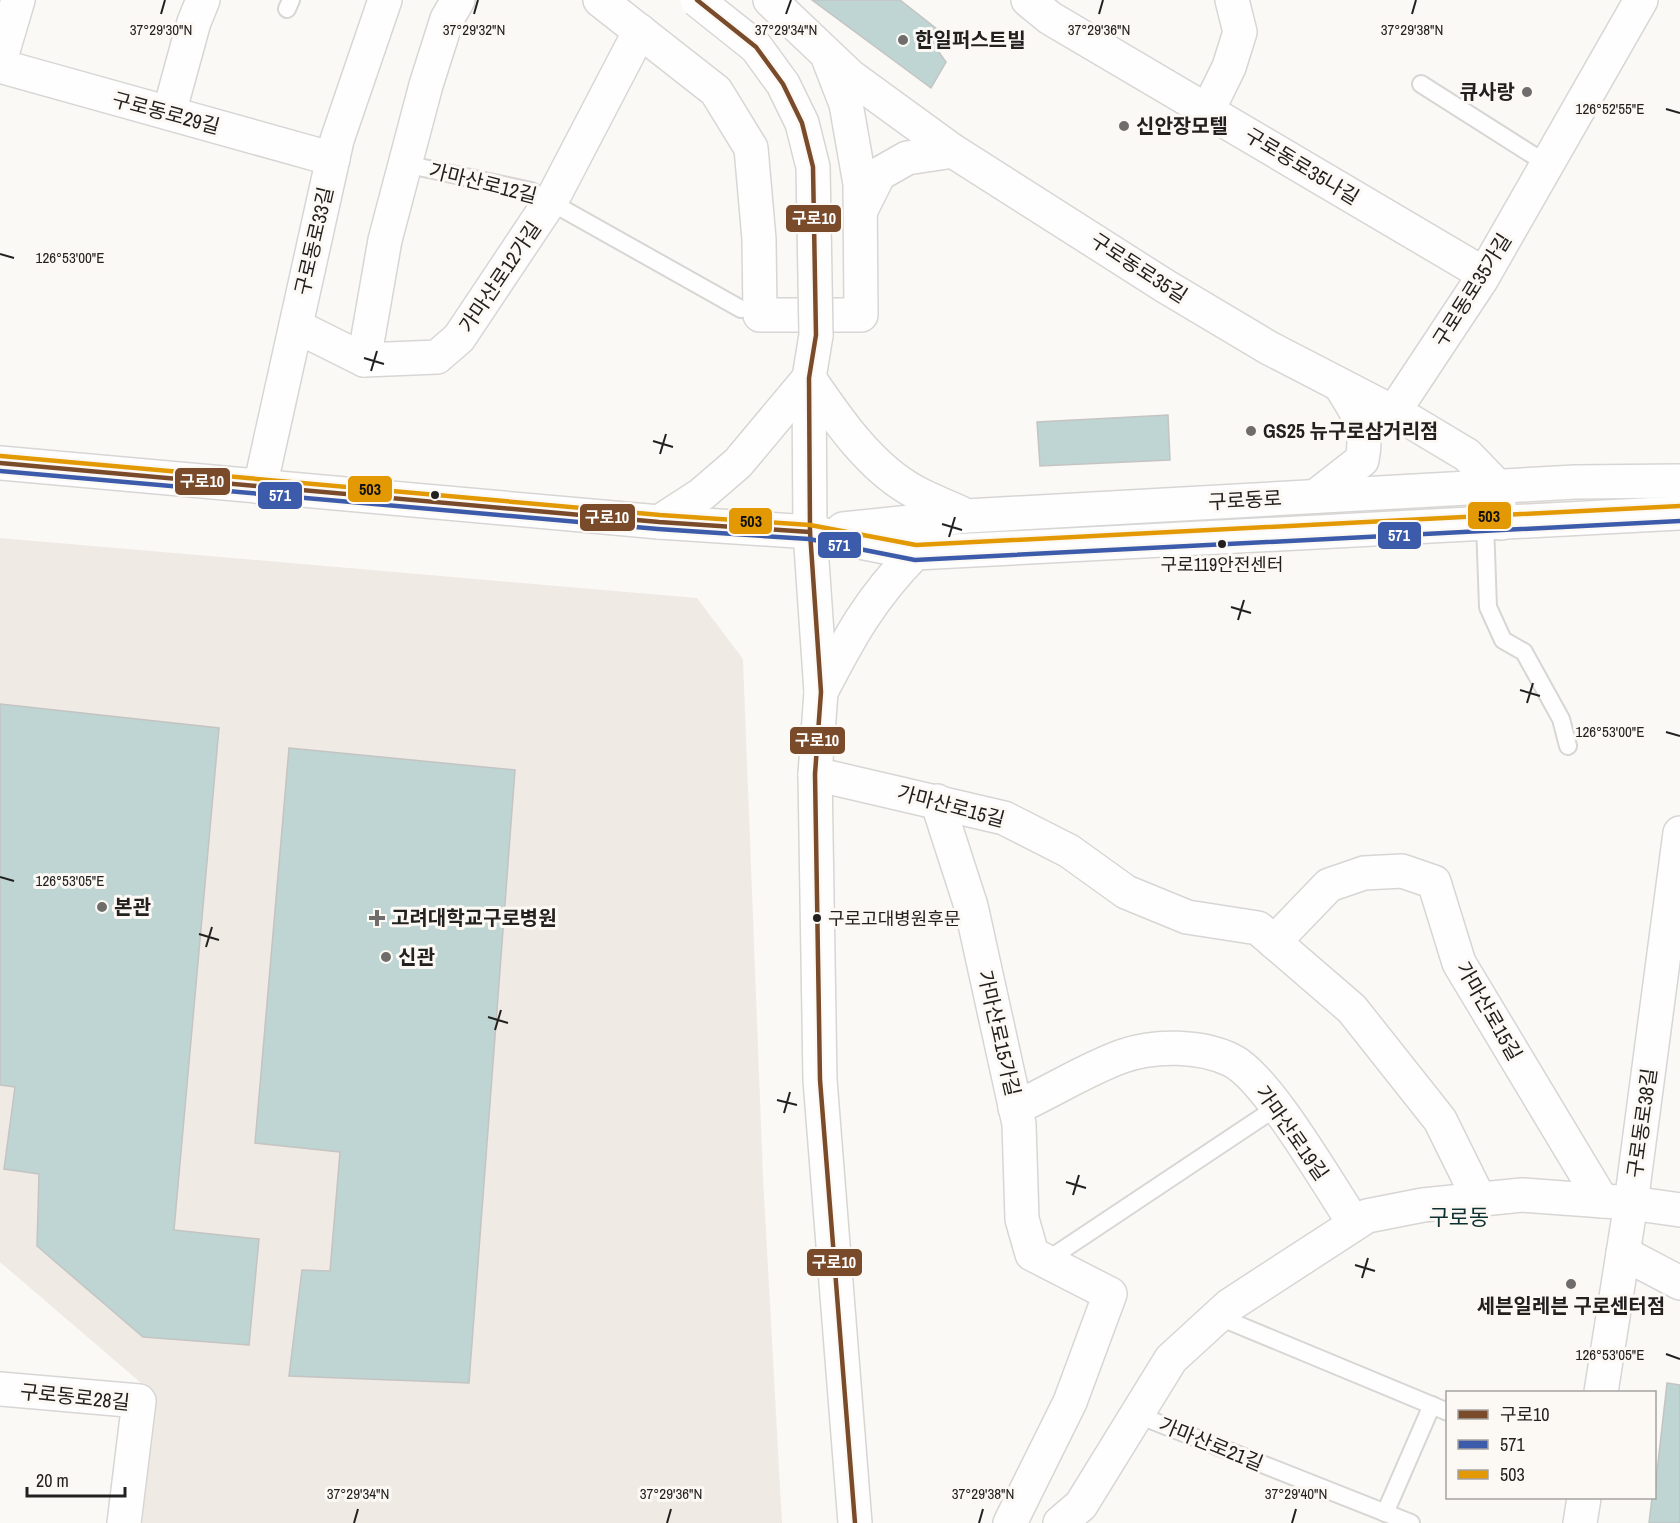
<svg xmlns="http://www.w3.org/2000/svg" width="1680" height="1523" font-family="'Archivo Narrow','Noto Sans KR',sans-serif">
	<rect width="100%" height="100%" fill="#fbf9f6"/>
	<!-- built -->
	<path fill="#f0eae4" d="M0 538 697 598 743 659 763 1176 782 1523H142L155 1395 0 1262Z"/>
	<!-- building -->
	<g fill="#bed5d4" stroke="#c4c4c2" stroke-width="1.5">
		<path d="M812 0H900L942 33 936 48 946 62 931 88Z"/>
		<path d="M1168 415 1170 460 1040 466 1037 422Z"/>
		<path d="M0 704 219 728 174 1230 259 1239 249 1345 143 1337 37 1246 39 1174 4 1169 15 1087 0 1085Z"/>
		<path d="M289 748 515 770 469 1383 289 1376 302 1270 330 1271 340 1152 255 1143Z"/>
		<path d="M1667 1383 1680 1385V1523H1649L1652 1498H1654Z"/>
	</g>
	<g fill="none" stroke-linecap="round" stroke-linejoin="round">
		<defs>
			<g id="lane">
				<path d="M287 9 291 0"/>
				<path d="M1421 84 1547 164"/>
				<path d="M405 164 531 191 741 309"/>
				<path d="M1485 524 1488 607 1503 640 1524 652 1561 719 1568 746"/>
				<path d="M1046 1261 1277 1107"/>
				<path d="M1217 1316 1448 1412"/>
				<path d="M1138 1415 1411 1523"/>
				<path d="M1385 1513 1432 1405"/>
			</g>
			<g id="street">
				<path d="M600 0 716 91 751 148 759 239 760 315H861L860 184 846 104 829 60"/>
				<path d="M770 0 850 76 953 151 1165 286 1269 348 1412 422 1467 455 1497 486 1501 523"/>
				<path d="M1028 0 1050 18 1484 274"/>
				<path d="M0 61 18 0"/>
				<path d="M0 66 333 159"/>
				<path d="M1208 110 1229 67 1240 32 1232 0"/>
				<path d="M169 113 194 22 203 0"/>
				<path d="M861 210 879 174 907 158 953 151"/>
				<path d="M296 326 364 360 437 357 459 338 555 194 640 31"/>
				<path d="M364 360 385 240 426 85 447 19 458 0"/>
				<path d="M1393 413 1481 280 1641 0"/>
				<path d="M260 487 337 140 385 0"/>
				<path d="M815 774 1004 818 1069 851 1126 892 1187 917 1258 928 1352 1009 1440 1120 1479 1199"/>
				<path d="M937 801 971 906 1019 1124 1022 1219 1032 1254 1110 1294 1070 1402 1010 1523"/>
				<path d="M1274 942 1329 885 1364 873 1402 871 1434 882 1459 963 1602 1201"/>
				<path d="M1015 1108C1051 1092 1086 1069 1123 1056 1154 1045 1200 1045 1231 1060 1267 1077 1329 1186 1354 1223"/>
				<path d="M1623 1253 1680 1283"/>
				<path d="M0 1389 139 1401 124 1523"/>
				<path d="M1601 1392 1631 1203 1680 833"/>
				<path d="M1060 1523 1081 1505 1171 1359 1230 1305 1367 1216 1423 1205 1522 1195 1631 1203 1680 1210"/>
				<path d="M1580 1523 1584 1498"/>
			</g>
			<g id="secondary">
				<path d="M816 335 809 378 810 532 821 692 815 774 820 1080 855 1523"/>
				<path d="M0 463 659 522 810 532 915 553 1680 513"/>
				<path d="M1316 496 1362 460C1369 426 1357 413 1340 385"/>
				<path d="M659 522 702 494 738 463 809 378C837 419 870 468 915 492 931 501 949 507 965 515"/>
				<path d="M843 529 967 516 1575 482 1680 481"/>
				<path d="M821 692C850 636 870 599 915 553"/>
			</g>
		</defs>
		<!-- lane casing -->
		<use href="#lane" stroke="#d8d6d4" stroke-width="20"/>
		<!-- street casing -->
		<use href="#street" stroke="#d8d6d4" stroke-width="36"/>
		<!-- secondary casing -->
		<use href="#secondary" stroke="#d8d6d4" stroke-width="36"/>
		<!-- lane -->
		<use href="#lane" stroke="#fefefe" stroke-width="16"/>
		<!-- street -->
		<use href="#street" stroke="#fefefe" stroke-width="33"/>
		<!-- secondary -->
		<use href="#secondary" stroke="#fefefe" stroke-width="33"/>
		<defs>
			<path id="secondary-bridge" d="M697 0 756 47 783 84 802 123 813 167 816 335"/>
		</defs>
		<!-- secondary-bridge casing -->
		<use href="#secondary-bridge" stroke="#d8d6d4" stroke-width="36" stroke-linecap="butt"/>
		<!-- secondary-bridge -->
		<use href="#secondary-bridge" stroke="#fefefe" stroke-width="33"/>
		<defs>
			<g id="bus-1">
				<path d="M697 0 756 47 783 84 802 123 813 167 816 335 809 378 810 532 821 692 815 774 820 1080 855 1523"/>
				<path d="M0 463 659 522 810 532"/>
			</g>
			<path id="bus-2" d="M0 471 658 529 809 539 915 560 1680 521"/>
			<path id="bus-3" d="M1 456 660 515 810 525 916 545 1680 506"/>
		</defs>
		<!-- bus-1 casing -->
		<use href="#bus-1" stroke="#fcf9f5" stroke-width="9"/>
		<!-- bus-2 casing -->
		<use href="#bus-2" stroke="#fcf9f5" stroke-width="9"/>
		<!-- bus-3 casing -->
		<use href="#bus-3" stroke="#fcf9f5" stroke-width="9"/>
		<!-- bus-1 -->
		<use href="#bus-1" stroke="#7a4b2a" stroke-width="4.5"/>
		<!-- bus-2 -->
		<use href="#bus-2" stroke="#3d5bab" stroke-width="4.5"/>
		<!-- bus-3 -->
		<use href="#bus-3" stroke="#e29903" stroke-width="4.5"/>
	</g>
	<!-- ticks -->
	<path fill="none" stroke="#222120" stroke-width="2" d="M161 14 165 0M474 14 478 0M786 14 791 0M1099 14 1103 0M1412 14 1416 0M1666 109 1680 113M0 254 14 258M364 358 384 364M371 371 377 351M653 441 673 447M660 454 666 434M942 524 962 530M949 537 955 517M1231 607 1251 613M1238 620 1244 600M1520 690 1540 696M1527 703 1533 683M1666 732 1680 736M0 877 14 881M199 934 219 940M206 947 212 927M488 1017 508 1023M495 1030 501 1010M777 1100 797 1105M784 1113 790 1092M1066 1182 1086 1188M1073 1195 1079 1175M1355 1265 1375 1271M1362 1278 1368 1258M1666 1354 1680 1359M354 1523 358 1509M667 1523 671 1509M979 1523 983 1509M1292 1523 1296 1509"/>
	<!-- markers -->
	<g fill="#6e6d6b" stroke="#fcf9f5" stroke-width="2">
		<circle cx="903" cy="40" r="6"/>
		<circle cx="1527" cy="92" r="6"/>
		<circle cx="1124" cy="126" r="6"/>
		<circle cx="1251" cy="431" r="6"/>
		<circle cx="102" cy="907" r="6"/>
		<path d="M374 909h6v6h6v6h-6v6h-6v-6h-6v-6h6z"/>
		<circle cx="386" cy="957" r="6"/>
		<circle cx="1571" cy="1284" r="6"/>
	</g>
	<g fill="#222120" stroke="#fcf9f5" stroke-width="2">
		<circle cx="435" cy="495" r="5"/>
		<circle cx="1222" cy="544" r="5"/>
		<circle cx="817" cy="918" r="5"/>
	</g>
	<g text-anchor="middle" stroke-width="6" stroke-linejoin="round" paint-order="stroke">
		<!-- bus labels -->
		<g font-size="18" fill="#222120" stroke="#fcf9f5">
			<text x="1222" y="571">구로119안전센터</text>
			<text x="828" y="925" text-anchor="start">구로고대병원후문</text>
		</g>
		<!-- poi labels -->
		<g font-size="20" font-weight="bold" fill="#222120" stroke="#fcf9f5" text-anchor="start">
			<text x="915" y="47">한일퍼스트빌</text>
			<text x="1515" y="99" text-anchor="end">큐사랑</text>
			<text x="1136" y="133">신안장모텔</text>
			<text x="1263" y="438">GS25 뉴구로삼거리점</text>
			<text x="114" y="914">본관</text>
			<text x="391" y="925">고려대학교구로병원</text>
			<text x="398" y="964">신관</text>
			<text x="1571" y="1313" text-anchor="middle">세븐일레븐 구로센터점</text>
		</g>
		<!-- street labels -->
		<g font-size="20" fill="#222120" stroke="#fcf9f5">
			<text transform="translate(166 113) rotate(15)" y="7">구로동로29길</text>
			<text transform="translate(1302 166) rotate(31)" y="7">구로동로35나길</text>
			<text transform="translate(483 183) rotate(14)" y="7">가마산로12길</text>
			<text transform="translate(314 241) rotate(-77)" y="7">구로동로33길</text>
			<text transform="translate(1139 268) rotate(33)" y="7">구로동로35길</text>
			<text transform="translate(500 277) rotate(-56)" y="7">가마산로12가길</text>
			<text transform="translate(1472 290) rotate(-58)" y="7">구로동로35가길</text>
			<text transform="translate(1245 500) rotate(-3)" y="7">구로동로</text>
			<text transform="translate(951 806) rotate(15)" y="7">가마산로15길</text>
			<text transform="translate(1489 1011) rotate(60)" y="7">가마산로15길</text>
			<text transform="translate(999 1033) rotate(77)" y="7">가마산로15가길</text>
			<text transform="translate(1642 1123) rotate(-82)" y="7">구로동로38길</text>
			<text transform="translate(1292 1133) rotate(55)" y="7">가마산로19길</text>
			<text transform="translate(75 1397) rotate(6)" y="7">구로동로28길</text>
			<text transform="translate(1211 1444) rotate(22)" y="7">가마산로21길</text>
		</g>
		<!-- quarter labels -->
		<g font-size="22" fill="#0d3131" stroke="#fcf9f5">
			<text x="1459" y="1225">구로동</text>
		</g>
	</g>
	<g font-size="15" text-anchor="middle" fill="#222120" stroke="#fcf9f5" stroke-width="6" stroke-linejoin="round" paint-order="stroke">
		<text x="161" y="35">37°29'30"N</text>
		<text x="474" y="35">37°29'32"N</text>
		<text x="786" y="35">37°29'34"N</text>
		<text x="1099" y="35">37°29'36"N</text>
		<text x="1412" y="35">37°29'38"N</text>
		<text x="1610" y="114">126°52'55"E</text>
		<text x="70" y="263">126°53'00"E</text>
		<text x="1610" y="737">126°53'00"E</text>
		<text x="70" y="886">126°53'05"E</text>
		<text x="1610" y="1360">126°53'05"E</text>
		<text x="358" y="1499">37°29'34"N</text>
		<text x="671" y="1499">37°29'36"N</text>
		<text x="983" y="1499">37°29'38"N</text>
		<text x="1296" y="1499">37°29'40"N</text>
	</g>
	<g stroke="#fcf9f5" stroke-width="2">
		<rect x="785" y="204" width="57" height="29" rx="6" fill="#7a4b2a"/>
		<rect x="174" y="467" width="57" height="29" rx="6" fill="#7a4b2a"/>
		<rect x="347" y="475" width="46" height="28" rx="6" fill="#e29903"/>
		<rect x="257" y="481" width="46" height="29" rx="6" fill="#3d5bab"/>
		<rect x="1467" y="501" width="45" height="29" rx="6" fill="#e29903"/>
		<rect x="579" y="503" width="57" height="29" rx="6" fill="#7a4b2a"/>
		<rect x="728" y="507" width="45" height="28" rx="6" fill="#e29903"/>
		<rect x="1377" y="521" width="45" height="29" rx="6" fill="#3d5bab"/>
		<rect x="817" y="531" width="45" height="28" rx="6" fill="#3d5bab"/>
		<rect x="789" y="726" width="57" height="29" rx="6" fill="#7a4b2a"/>
		<rect x="806" y="1248" width="57" height="29" rx="6" fill="#7a4b2a"/>
	</g>
	<g font-size="16" text-anchor="middle" font-weight="bold" fill="#fff">
		<text x="814" y="224">구로10</text>
		<text x="202" y="487">구로10</text>
		<text x="280" y="501">571</text>
		<text x="607" y="523">구로10</text>
		<text x="1399" y="541">571</text>
		<text x="839" y="551">571</text>
		<text x="817" y="746">구로10</text>
		<text x="834" y="1268">구로10</text>
	</g>
	<g font-size="16" text-anchor="middle" font-weight="bold" fill="#111">
		<text x="370" y="495">503</text>
		<text x="1489" y="522">503</text>
		<text x="751" y="527">503</text>
	</g>
	<!-- legend -->
	<rect x="1446" y="1391" width="210" height="108" fill="#fcf9f5" stroke="#a5a3a0" stroke-width="1.5"/>
	<rect x="1458" y="1410" width="30" height="9" fill="#7a4b2a" stroke="#a5a3a0" stroke-width="1.5"/>
	<text x="1500" y="1421" font-size="18" fill="#222120">구로10</text>
	<rect x="1458" y="1440" width="30" height="9" fill="#3d5bab" stroke="#a5a3a0" stroke-width="1.5"/>
	<text x="1500" y="1451" font-size="18" fill="#222120">571</text>
	<rect x="1458" y="1470" width="30" height="9" fill="#e29903" stroke="#a5a3a0" stroke-width="1.5"/>
	<text x="1500" y="1481" font-size="18" fill="#222120">503</text>
	<!-- scale -->
	<path d="M27 1487v9h98v-9" fill="none" stroke="#222120" stroke-width="3"/>
	<text x="36" y="1487" font-size="18" fill="#222120" stroke="#fcf9f5" stroke-width="4.5" paint-order="stroke">20 m</text>
</svg>
